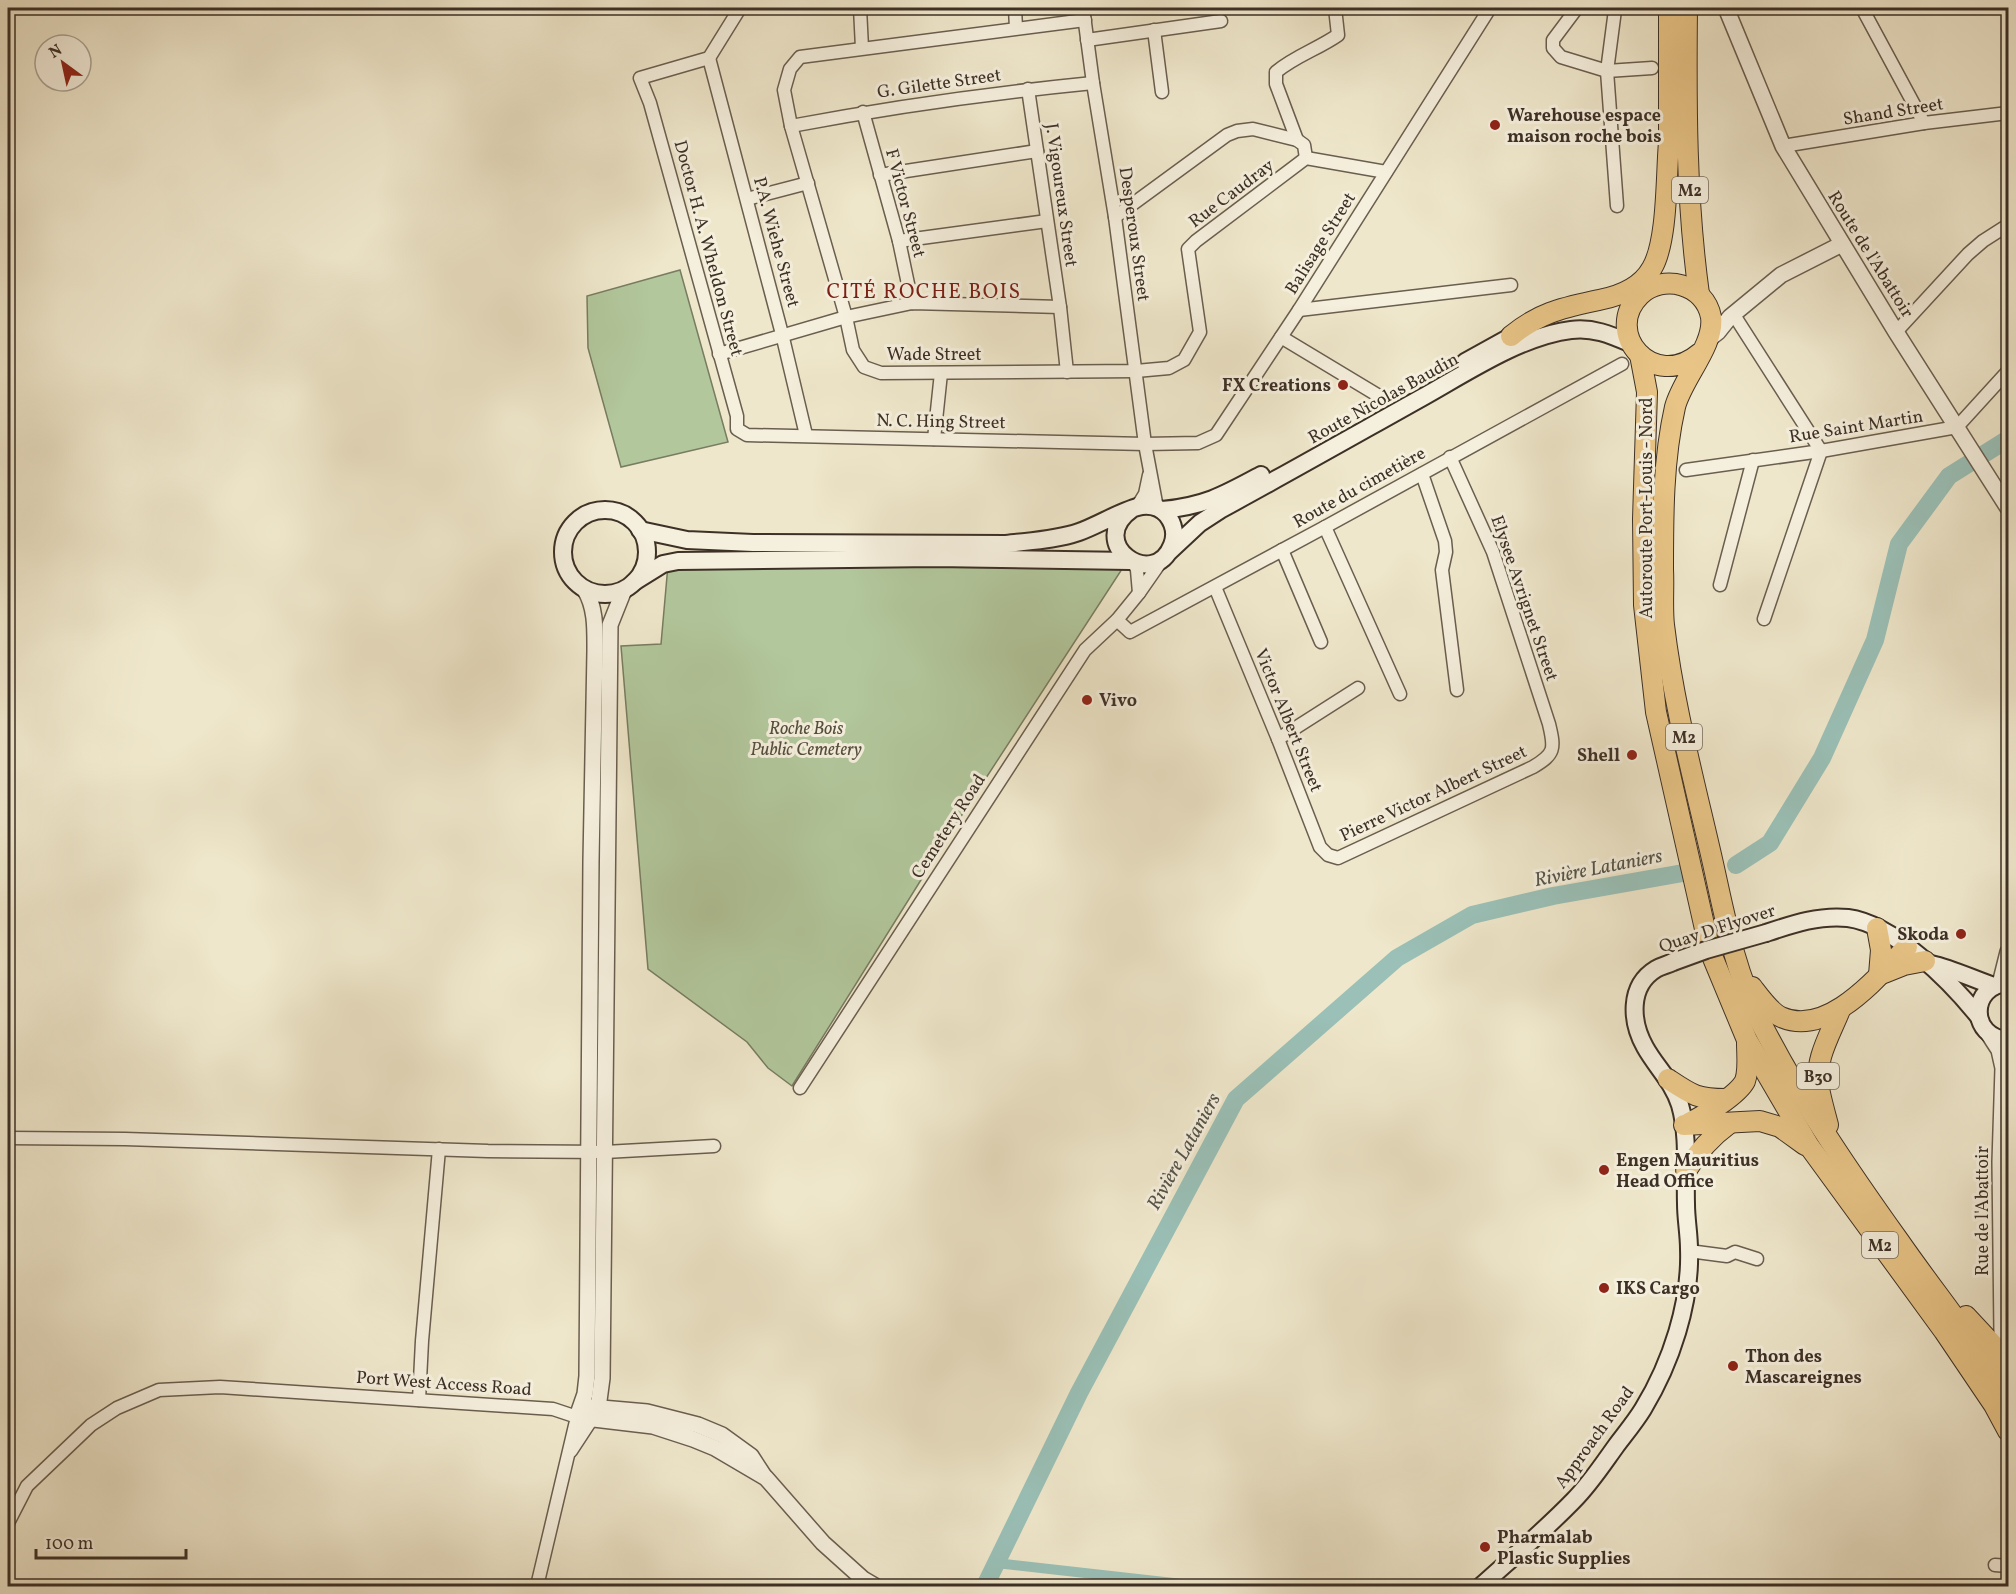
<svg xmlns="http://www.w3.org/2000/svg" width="2016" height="1594" font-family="Vollkorn,serif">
	<rect width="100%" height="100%" fill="#efe7cb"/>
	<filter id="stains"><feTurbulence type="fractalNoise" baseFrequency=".00333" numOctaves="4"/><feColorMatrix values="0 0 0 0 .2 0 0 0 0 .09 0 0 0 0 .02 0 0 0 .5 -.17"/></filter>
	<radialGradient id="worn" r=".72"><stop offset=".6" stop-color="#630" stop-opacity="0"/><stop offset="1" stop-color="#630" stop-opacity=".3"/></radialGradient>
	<!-- green -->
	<g fill="#b2c79c" stroke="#787c61" stroke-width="1.5">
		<path d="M680 270 728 442 621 467 588 348 587 296Z"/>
		<path d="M668 565 1124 566 956 824 792 1086 768 1068 747 1042 648 969 621 646 661 644Z"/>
	</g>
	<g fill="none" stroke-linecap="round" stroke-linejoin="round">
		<!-- canal -->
		<path stroke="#9ac0b7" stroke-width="10" d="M996 1563 1200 1586"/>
		<!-- river -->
		<g stroke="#9ac0b7" stroke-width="18">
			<path d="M1736 865 1770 843 1822 758 1875 640 1899 544 1949 476 2008 439"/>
			<path d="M985 1586 1079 1393 1236 1099 1397 958 1472 915 1553 896 1683 873"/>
		</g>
		<defs>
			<g id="minor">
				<path d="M740 8 709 58 640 78 650 103 737 416V429L747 435 1145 444 1198 443 1216 435 1299 310 1490 8"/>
				<path d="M860 8 862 48"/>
				<path d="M1015 8 1016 28"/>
				<path d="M1083 8 1093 83 1115 217 1145 444 1157 508"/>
				<path d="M1577 8 1553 40V48L1561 57 1607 71 1652 68"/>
				<path d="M1862 8 1924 123"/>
				<path d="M1615 10 1607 71 1617 206"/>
				<path d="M1085 20 800 57 790 69 784 90 791 126 846 317 853 350 864 367 881 373 1136 371 1169 368 1184 360 1200 332 1188 249 1196 241 1306 158 1386 172"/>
				<path d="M1154 30 1162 92"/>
				<path d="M1087 40 1221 21"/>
				<path d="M709 58 782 334 806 435"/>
				<path d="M1028 89 1060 307 1067 372"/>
				<path d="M863 112 899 241 912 303"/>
				<path d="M791 126C891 107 992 93 1093 83"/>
				<path d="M1297 140 1276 84V72C1295 56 1318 49 1338 35L1335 8"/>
				<path d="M1783 146 1924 123 2008 113"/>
				<path d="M880 175 1037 151"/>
				<path d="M747 199 808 183"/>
				<path d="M1115 217 1227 135 1237 131 1253 129 1297 140 1304 145 1306 158"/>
				<path d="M899 241 1047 221"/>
				<path d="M1299 310 1511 285"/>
				<path d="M1734 315 1821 451 1764 619"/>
				<path d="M1896 332 1968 254 1983 241 2008 225"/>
				<path d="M1281 337 1379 396"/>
				<path d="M719 354 846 317 912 303 1060 307"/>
				<path d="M934 439 941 373"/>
				<path d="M1686 470 1821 451 1957 427 2008 371"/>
				<path d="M1422 474 1445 541 1446 552 1442 570 1457 690"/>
				<path d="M1137 507 1145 494 1149 475"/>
				<path d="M1325 527 1400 694"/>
				<path d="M1282 550 1321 642"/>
				<path d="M1134 563 1137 570 1139 593"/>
				<path d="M1720 585 1753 460"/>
				<path d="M1215 587 1278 739 1320 847 1328 855 1338 858 1533 767C1555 754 1555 749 1549 724L1493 552 1450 457"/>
				<path d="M1117 620 1130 632 1325 527 1622 364"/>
				<path d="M1278 739 1358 688"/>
				<path d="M800 1088 1085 650 1117 620 1139 593 1162 560"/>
				<path d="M8 1138 125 1139 488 1151 605 1152 714 1146"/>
				<path d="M1689 1251 1727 1256 1735 1252 1757 1259"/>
				<path d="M419 1400 422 1341 439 1149"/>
				<path d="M571 1451 592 1419"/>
				<path d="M8 1523 27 1486 91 1425 117 1408 159 1390 220 1387 553 1409 577 1417 537 1586"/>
				<path d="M1995 1565 2008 1566"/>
			</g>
			<g id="tertiary">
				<path d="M1726 8 1783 146 1896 332 2008 508"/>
				<path d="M1709 339 1718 332 1730 317 1781 275 1842 244"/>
				<path d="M585 590C596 608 595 630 595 651L591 862 587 1376 585 1394 577 1417 653 1426 693 1439 715 1448 766 1478 823 1543 863 1579 875 1586"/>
				<path d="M2000 984 2008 952"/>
				<path d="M1988 1033 1999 1050 2003 1068 2000 1162 2002 1334 2008 1354"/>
				<path d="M590 1407 647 1412 698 1425 722 1435 751 1456 764 1476"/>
				<path d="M592 1419 598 1408 602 1378 610 625 624 590"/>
			</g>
			<g id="secondary">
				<path d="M1465 362 1521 331"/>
				<path d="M1162 510C1205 506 1224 495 1261 475"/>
				<circle cx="605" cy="552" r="42"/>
				<path d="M640 530 687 540 753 543 1006 544C1030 541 1056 540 1079 532 1097 526 1126 508 1142 506 1151 505 1161 508 1167 515 1174 524 1176 535 1172 545 1154 592 1084 543 1132 509"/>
				<path d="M1170 551 1200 523 1220 510C1288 473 1355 435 1423 397 1466 373 1521 336 1571 330 1593 327 1611 335 1632 344"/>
				<path d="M634 582 663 564 678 561 936 558 1130 561"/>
				<path d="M1766 933C1793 924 1819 915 1848 918 1894 924 1951 982 1979 1017"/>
				<path d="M1931 964C1953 969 1973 979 1994 986"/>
				<path d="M2008 983C1969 985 1969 1038 2008 1040"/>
				<path d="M1481 1586C1512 1558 1545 1530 1574 1500 1590 1484 1603 1464 1616 1446 1625 1434 1635 1422 1643 1409 1671 1363 1691 1303 1689 1249 1689 1234 1686 1219 1686 1204 1685 1172 1689 1136 1680 1105 1673 1082 1656 1067 1645 1047 1631 1022 1628 986 1656 969 1661 966 1667 965 1673 962"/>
			</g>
			<g id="trunk">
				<path d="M1669 8V153"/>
				<path d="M1687 8C1686 103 1686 200 1699 294"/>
				<path d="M1511 336C1540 312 1563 308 1599 300 1620 296 1641 288 1652 268 1668 241 1666 174 1669 142"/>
				<path d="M1700 353C1653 393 1602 332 1640 295 1663 273 1705 284 1711 317 1715 345 1682 379 1675 407 1663 460 1663 515 1663 569 1664 587 1662 607 1664 625 1673 700 1692 773 1709 846 1723 905 1732 966 1760 1021 1799 1098 1849 1171 1899 1241 1935 1293 1976 1342 2008 1397"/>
				<path d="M1640 355 1647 392 1643 519 1644 605 1656 712 1710 951 1747 1040 1809 1146 1944 1331 1994 1405 2008 1431"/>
				<path d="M1877 928 1881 950 1879 975"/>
				<path d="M1884 973 1904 965 1925 961"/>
				<path d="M1752 987C1759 996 1770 1012 1781 1017 1828 1038 1877 977 1907 947"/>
				<path d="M1668 1079C1692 1095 1697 1099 1726 1099"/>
				<path d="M1689 1123C1703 1116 1738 1095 1745 1081 1749 1070 1747 1054 1747 1043"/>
				<path d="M1684 1125 1760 1121 1780 1127 1805 1145"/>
				<path d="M1828 1125C1825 1113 1821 1100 1819 1088 1814 1060 1830 1035 1840 1010"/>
				<path d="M1686 1171C1698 1151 1711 1137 1730 1123"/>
				<path d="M1966 1316 2008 1361"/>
			</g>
		</defs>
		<!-- minor casing -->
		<use href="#minor" stroke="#6a5e4f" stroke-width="15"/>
		<!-- tertiary casing -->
		<use href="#tertiary" stroke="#6a5e4f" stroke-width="18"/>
		<!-- secondary casing -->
		<use href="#secondary" stroke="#3d3026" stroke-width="20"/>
		<!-- trunk casing -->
		<use href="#trunk" stroke="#3d3026" stroke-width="22"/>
		<!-- minor -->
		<use href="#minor" stroke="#f5efdd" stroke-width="12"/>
		<!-- tertiary -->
		<use href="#tertiary" stroke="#f5efdd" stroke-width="15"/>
		<!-- secondary -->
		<use href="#secondary" stroke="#f5efdd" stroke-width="16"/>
		<!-- trunk -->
		<use href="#trunk" stroke="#e8c486" stroke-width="20"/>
		<defs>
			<path id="secondary-bridge" d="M1673 962 1706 950 1766 933"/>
		</defs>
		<!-- secondary-bridge casing -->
		<use href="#secondary-bridge" stroke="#3d3026" stroke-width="20" stroke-linecap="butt"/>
		<!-- secondary-bridge -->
		<use href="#secondary-bridge" stroke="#f5efdd" stroke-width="16"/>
	</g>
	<!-- markers -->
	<g fill="#8f2418" stroke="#f5efdd" stroke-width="2">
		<circle cx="1495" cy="125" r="6"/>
		<circle cx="1343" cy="385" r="6"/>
		<circle cx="1087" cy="700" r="6"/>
		<circle cx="1632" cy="755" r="6"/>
		<circle cx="1961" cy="934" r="6"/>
		<circle cx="1604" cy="1170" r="6"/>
		<circle cx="1604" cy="1288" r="6"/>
		<circle cx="1733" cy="1366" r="6"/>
		<circle cx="1485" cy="1547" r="6"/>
	</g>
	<g text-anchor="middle" stroke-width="6" stroke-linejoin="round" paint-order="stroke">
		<!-- shield labels -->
		<g fill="#f5efdd" stroke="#74695d" stroke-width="1.5">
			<rect x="1672" y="177" width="36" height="26" rx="4.5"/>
			<rect x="1666" y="724" width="36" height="26" rx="4.5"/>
			<rect x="1797" y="1063" width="42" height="26" rx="4.5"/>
			<rect x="1862" y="1232" width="36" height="26" rx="4.5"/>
		</g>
		<g font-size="16" font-weight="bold" fill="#3d3026">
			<text x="1690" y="196">M2</text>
			<text x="1684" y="743">M2</text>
			<text x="1818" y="1082">B30</text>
			<text x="1880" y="1251">M2</text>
		</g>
		<!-- street labels -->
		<g font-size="18" fill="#3d3026" stroke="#f5efdd">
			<text transform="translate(939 83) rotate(-8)" y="6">G. Gilette Street</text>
			<text transform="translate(1893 111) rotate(-9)" y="6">Shand Street</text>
			<text transform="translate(1231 193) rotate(-37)" y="6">Rue Caudray</text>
			<text transform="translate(1062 195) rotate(82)" y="6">J. Vigoureux Street</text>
			<text transform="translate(906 203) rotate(75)" y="6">F Victor Street</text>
			<text transform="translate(1135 234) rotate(82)" y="6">Desperoux Street</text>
			<text transform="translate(777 242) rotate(75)" y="6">P.A. Wiehe Street</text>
			<text transform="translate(1320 243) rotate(-58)" y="6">Balisage Street</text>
			<text transform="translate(709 248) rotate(75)" y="6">Doctor H. A. Wheldon Street</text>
			<text transform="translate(1871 254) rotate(58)" y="6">Route de l'Abattoir</text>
			<text x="934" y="360">Wade Street</text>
			<text transform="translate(1383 398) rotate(-29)" y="6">Route Nicolas Baudin</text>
			<text transform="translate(941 421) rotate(1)" y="6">N. C. Hing Street</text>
			<text transform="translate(1856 426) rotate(-9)" y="6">Rue Saint Martin</text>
			<text transform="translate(1359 487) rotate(-29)" y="6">Route du cimetière</text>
			<text transform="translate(1646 508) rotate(-90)" y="6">Autoroute Port-Louis - Nord</text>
			<text transform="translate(1525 598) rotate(71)" y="6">Elysee Avrignet Street</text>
			<text transform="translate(1289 720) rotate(68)" y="6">Victor Albert Street</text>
			<text transform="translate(1433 793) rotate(-25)" y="6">Pierre Victor Albert Street</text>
			<text transform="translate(948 826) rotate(-57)" y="6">Cemetery Road</text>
			<text transform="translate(1717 928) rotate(-18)" y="6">Quay D Flyover</text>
			<text transform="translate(1982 1211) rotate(-90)" y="6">Rue de l'Abattoir</text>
			<text transform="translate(444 1383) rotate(4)" y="6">Port West Access Road</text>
			<text transform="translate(1594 1437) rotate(-54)" y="6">Approach Road</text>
		</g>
		<!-- poi labels -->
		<g font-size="18" font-weight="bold" fill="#3d3026" stroke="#f5efdd" text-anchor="start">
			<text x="1507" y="121">Warehouse espace<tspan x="1507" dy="21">maison roche bois</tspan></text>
			<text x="1331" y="391" text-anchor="end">FX Creations</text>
			<text x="1099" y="706">Vivo</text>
			<text x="1620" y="761" text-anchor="end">Shell</text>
			<text x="1949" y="940" text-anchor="end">Skoda</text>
			<text x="1616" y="1166">Engen Mauritius<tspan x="1616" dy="21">Head Office</tspan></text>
			<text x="1616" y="1294">IKS Cargo</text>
			<text x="1745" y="1362">Thon des<tspan x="1745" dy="21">Mascareignes</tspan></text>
			<text x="1497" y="1543">Pharmalab<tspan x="1497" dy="21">Plastic Supplies</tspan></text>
		</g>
		<!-- park labels -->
		<g font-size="18" font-style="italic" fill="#544e3e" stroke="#f5efdd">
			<text x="806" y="734">Roche Bois<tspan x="806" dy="21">Public Cemetery</tspan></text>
		</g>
		<!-- water labels -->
		<g font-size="20" font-style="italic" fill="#54544a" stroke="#f5efdd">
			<text transform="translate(1598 867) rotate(-11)" y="7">Rivière Lataniers</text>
			<text transform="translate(1183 1151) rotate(-61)" y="7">Rivière Lataniers</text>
		</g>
		<!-- quarter labels -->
		<g font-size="21" letter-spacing="1.5" fill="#7a1f14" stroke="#f5efdd">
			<text x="924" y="298">CITÉ ROCHE BOIS</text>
		</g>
	</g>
	<!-- margin -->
	<rect width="2016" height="1594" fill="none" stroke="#efe7cb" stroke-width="30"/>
	<rect x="9" y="9" width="1998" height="1576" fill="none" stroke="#3d3026" stroke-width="3"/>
	<rect x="15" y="15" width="1986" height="1564" fill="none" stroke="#3d3026" stroke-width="1.5"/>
	<!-- north arrow -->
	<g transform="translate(63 63) rotate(327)"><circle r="28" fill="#f5efdd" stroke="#aba394" stroke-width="1.5"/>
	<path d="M0-4.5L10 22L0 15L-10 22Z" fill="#8f2418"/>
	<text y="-9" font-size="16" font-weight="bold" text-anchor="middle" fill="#3d3026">N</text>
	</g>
	<!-- scale -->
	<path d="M36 1549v9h150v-9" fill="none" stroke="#3d3026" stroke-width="3"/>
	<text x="45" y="1549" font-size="18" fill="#3d3026" stroke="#f5efdd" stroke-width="4.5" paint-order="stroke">100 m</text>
	<rect width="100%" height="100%" filter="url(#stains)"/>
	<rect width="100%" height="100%" fill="url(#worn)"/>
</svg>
